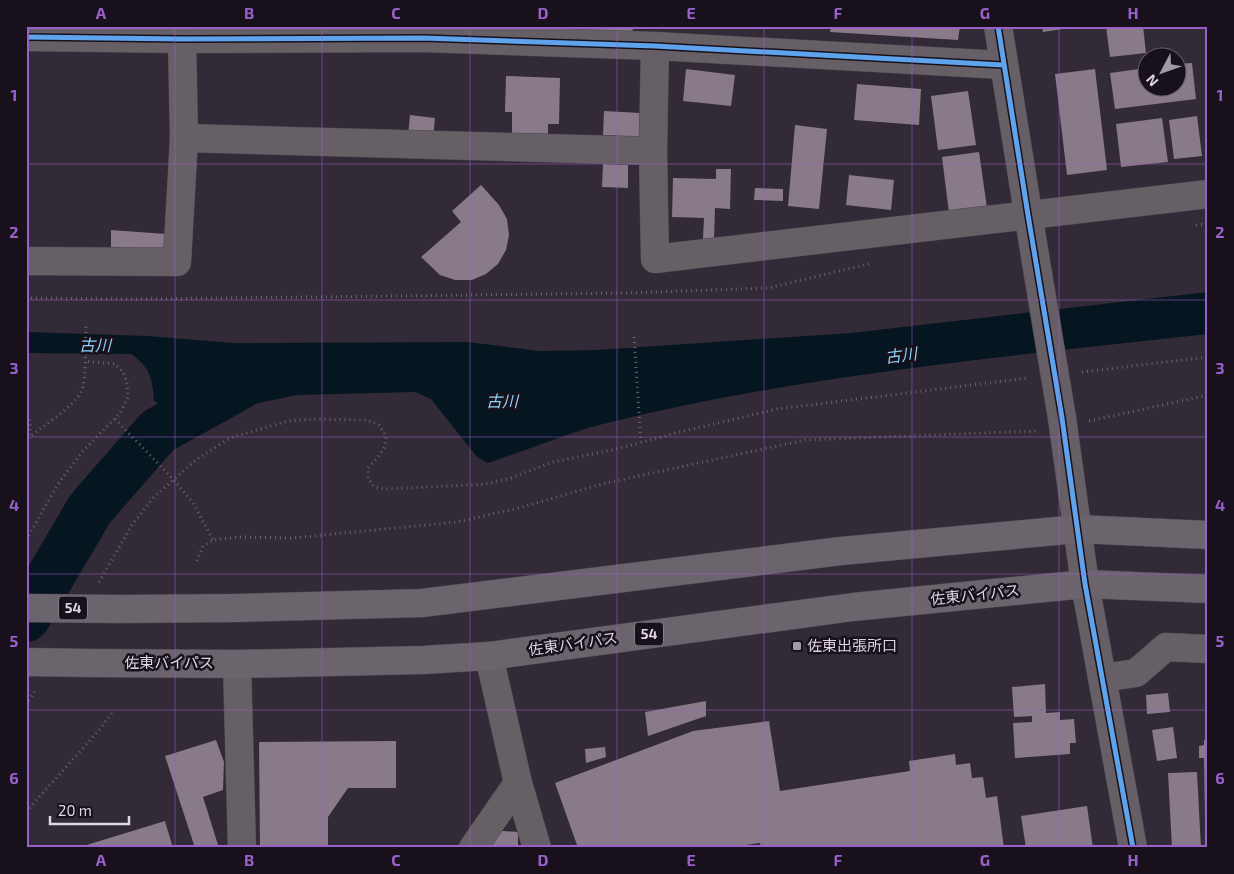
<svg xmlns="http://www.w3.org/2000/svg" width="1234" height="874" font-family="'Exo 2','Noto Sans JP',sans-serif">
	<rect width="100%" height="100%" fill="#322a36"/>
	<!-- water -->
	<path fill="#061621" d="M1208 292V334C1004 357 798 375 599 425 562 435 525 451 488 463L477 457 431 399 415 392 297 395 254 404 202 427 154 401C153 379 149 366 131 354L26 353V332L148 336 233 343 468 342 539 351 597 350 851 333Z"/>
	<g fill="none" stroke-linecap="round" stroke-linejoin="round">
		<!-- river -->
		<path stroke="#061621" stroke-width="48" d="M26 618 90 509 158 431 241 385"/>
	</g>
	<!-- building -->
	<g fill="#887a88">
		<path d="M521 26H633L632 36 520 28Z"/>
		<path d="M831 26H960L958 40 830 32Z"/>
		<path d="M1042 26H1075V27L1043 32Z"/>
		<path d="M1106 26H1143L1146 53 1110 57Z"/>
		<path d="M1192 63 1196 99 1115 109 1110 73 1146 68V88H1176V64Z"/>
		<path d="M686 69 735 75 731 106 683 101Z"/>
		<path d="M1095 69 1107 170 1067 175 1055 74Z"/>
		<path d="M506 76 560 78 559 124H548V134L512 133V112H505Z"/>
		<path d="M857 84 921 89 919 125 854 120Z"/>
		<path d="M968 91 976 145 938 150 931 96Z"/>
		<path d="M604 111 641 113 639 137 603 135Z"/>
		<path d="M410 115 435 118 433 139 408 136Z"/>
		<path d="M1197 116 1202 156 1174 159 1169 120Z"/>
		<path d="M1162 118 1168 162 1121 167 1116 124Z"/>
		<path d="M795 125 827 129 819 209 788 206Z"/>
		<path d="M979 152 987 208 949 213 942 157Z"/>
		<path d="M603 164 628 165V188L602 187Z"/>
		<path d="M716 169H731L730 209 715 208 714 240 703 239 704 218 672 217 673 178 716 179Z"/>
		<path d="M849 175 894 180 891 210 846 205Z"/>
		<path d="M481 185 499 205 507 219 509 235 506 250 498 264 486 274 472 280H455L440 275 421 257 461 222 452 211Z"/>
		<path d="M755 188 783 189V201L754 200Z"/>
		<path d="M111 230 166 234 165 251 111 247Z"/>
		<path d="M1045 684 1046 713 1060 712V720L1074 719 1076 743H1070V754L1015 758 1013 723 1032 722V716L1014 717 1012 687Z"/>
		<path d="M1168 693 1170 712 1147 714 1146 695Z"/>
		<path d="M706 701V716L648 736 645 712Z"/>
		<path d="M769 721 780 791 910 771 909 761 955 754 956 765 970 763 972 778 983 777 986 798 997 796 1004 848H761L760 843 724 848H578L555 783 693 731Z"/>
		<path d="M1173 727 1177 758 1157 761 1152 730Z"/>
		<path d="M216 740 224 762 223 790 203 797 219 848H195L165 756Z"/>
		<path d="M1204 740H1208V818H1205L1204 758H1199V746L1204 745Z"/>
		<path d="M396 741V788H348L328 817V848H260L259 742Z"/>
		<path d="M605 747 606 757 586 763 585 749Z"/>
		<path d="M1197 772 1201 848H1172L1168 773Z"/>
		<path d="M1087 806 1093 848H1026L1021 816Z"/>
		<path d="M165 821 173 848H80V847Z"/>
		<path d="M490 830 518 832V848H489Z"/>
	</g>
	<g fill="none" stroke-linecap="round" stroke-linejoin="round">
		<defs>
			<g id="minor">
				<path d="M26 37 182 39 423 38 655 46 1003 65"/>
				<path d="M655 46 653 151 655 259 1208 194"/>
				<path d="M184 138 653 151"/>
				<path d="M26 261 177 262 184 138 182 39"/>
				<path d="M237 664 242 848"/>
				<path d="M1102 678 1136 673 1166 647 1208 649"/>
				<path d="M518 783 537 848"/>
				<path d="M473 848 518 783 489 656"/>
			</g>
			<g id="tertiary">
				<path d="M998 26 1035 256"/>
				<path d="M1062 418 1085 584 1133 848"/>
			</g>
			<g id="trunk">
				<path d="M120 609 235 608 422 603 841 551 1078 529 1208 535"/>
				<path d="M90 663 237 664 423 660 489 656 853 607 1085 584 1208 589"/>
			</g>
		</defs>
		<!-- minor casing -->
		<use href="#minor" stroke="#4d4651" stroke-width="29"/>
		<!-- tertiary casing -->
		<use href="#tertiary" stroke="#4d4651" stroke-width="29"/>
		<!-- trunk casing -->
		<use href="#trunk" stroke="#4d4651" stroke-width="29"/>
		<!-- path -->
		<g stroke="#6a656b" stroke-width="3" stroke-dasharray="1 4" stroke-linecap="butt">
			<path d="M1196 225 1208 224"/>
			<path d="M26 298 134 299 395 296 626 293 769 288 872 263"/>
			<path d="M634 337 641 442"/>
			<path d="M1082 372 1208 357"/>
			<path d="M26 410C31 421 32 431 26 442"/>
			<path d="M115 419 173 479 193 503 213 540"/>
			<path d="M1089 421 1208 395"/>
			<path d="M28 438C42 427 73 407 81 392 87 381 85 340 86 325"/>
			<path d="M26 540 60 481 83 451 120 413 128 397 127 382 123 372 115 364 84 361"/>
			<path d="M197 561 203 546 213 540 239 537 292 538 457 522 519 508 606 483 805 440 1036 431"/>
			<path d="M99 582 132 525 153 498 197 459 230 438 288 421 313 419 366 420 379 425 386 436 385 446 379 456 368 468V478L374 487 385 489 485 484 508 479 553 462 612 450 676 433 777 409 1028 378"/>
			<path d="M26 705 36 689"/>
			<path d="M26 812 100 729 114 710"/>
		</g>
		<!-- minor -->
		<use href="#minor" stroke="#666066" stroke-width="28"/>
		<!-- tertiary -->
		<use href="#tertiary" stroke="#666066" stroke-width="28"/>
		<!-- trunk -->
		<use href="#trunk" stroke="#6b646c" stroke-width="28"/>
		<defs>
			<path id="tertiary-bridge" d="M1035 256 1062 418"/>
			<g id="trunk-bridge">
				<path d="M26 608 120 609"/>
				<path d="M26 662 90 663"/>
			</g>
		</defs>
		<!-- tertiary-bridge casing -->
		<use href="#tertiary-bridge" stroke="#4d4651" stroke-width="29" stroke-linecap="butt"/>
		<!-- trunk-bridge casing -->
		<use href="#trunk-bridge" stroke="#4d4651" stroke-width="29" stroke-linecap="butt"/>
		<!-- tertiary-bridge -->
		<use href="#tertiary-bridge" stroke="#666066" stroke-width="28"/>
		<!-- trunk-bridge -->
		<use href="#trunk-bridge" stroke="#6b646c" stroke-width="28"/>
		<defs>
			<g id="cycleway">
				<path d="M998 26 1028 215 1062 418 1085 584 1133 848"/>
				<path d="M26 37 182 39 423 38 655 46 1003 65"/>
			</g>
		</defs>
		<!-- cycleway casing -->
		<use href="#cycleway" stroke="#18111b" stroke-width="8"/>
		<!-- cycleway -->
		<use href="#cycleway" stroke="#60a3ed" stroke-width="5"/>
	</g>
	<!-- grid -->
	<path fill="none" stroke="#995fca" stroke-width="1" stroke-opacity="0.55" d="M175 26V848M322 26V848M470 26V848M617 26V848M764 26V848M912 26V848M1059 26V848M26 164H1208M26 300H1208M26 437H1208M26 574H1208M26 710H1208"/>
	<!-- markers -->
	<rect fill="#a299a6" stroke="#18111b" stroke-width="2" x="792" y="641" width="10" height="10" rx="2.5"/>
	<g text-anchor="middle" stroke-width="5" stroke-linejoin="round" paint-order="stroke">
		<!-- shield labels -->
		<g fill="#18111b" stroke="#a39aa7" stroke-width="1">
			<rect x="59" y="596.5" width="28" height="23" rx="4"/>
			<rect x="635" y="622.5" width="28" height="23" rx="4"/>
		</g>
		<g font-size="14" font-weight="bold" fill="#dfd5e3">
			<text x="73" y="613">54</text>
			<text x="649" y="639">54</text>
		</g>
		<!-- street labels -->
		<g font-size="15" fill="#dfd5e3" stroke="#18111b">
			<text transform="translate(975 595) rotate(-6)" y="5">佐東バイパス</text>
			<text transform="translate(573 644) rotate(-8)" y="5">佐東バイパス</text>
			<text x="169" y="668">佐東バイパス</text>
		</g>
		<!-- poi labels -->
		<g font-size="15" fill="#dfd5e3" stroke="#18111b" text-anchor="start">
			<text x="807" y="651">佐東出張所口</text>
		</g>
		<!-- water labels -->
		<g font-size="16" font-style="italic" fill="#89d1f9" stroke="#18111b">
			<text x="95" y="351">古川</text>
			<text transform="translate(901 355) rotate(-7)" y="6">古川</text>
			<text x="502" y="407">古川</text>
		</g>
	</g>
	<!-- border -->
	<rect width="1234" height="874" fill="none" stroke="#18111b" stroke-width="55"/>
	<!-- north arrow -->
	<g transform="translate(1162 72) rotate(229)"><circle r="24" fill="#18111b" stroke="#685f6b"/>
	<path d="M0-4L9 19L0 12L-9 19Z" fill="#a299a6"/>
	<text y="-8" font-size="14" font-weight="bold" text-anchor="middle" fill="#dfd5e3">N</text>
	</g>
	<!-- scale -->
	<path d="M50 816v8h79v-8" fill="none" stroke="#dfd5e3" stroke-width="2.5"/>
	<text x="58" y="816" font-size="15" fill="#dfd5e3" stroke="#18111b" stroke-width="4" paint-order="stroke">20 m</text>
	<rect x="28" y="28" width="1178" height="818" fill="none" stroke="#995fca" stroke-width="2"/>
	<g font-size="16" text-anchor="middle" font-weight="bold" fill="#995fca">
		<text x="101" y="19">A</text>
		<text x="249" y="19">B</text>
		<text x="396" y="19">C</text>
		<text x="543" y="19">D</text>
		<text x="691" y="19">E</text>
		<text x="838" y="19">F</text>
		<text x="985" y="19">G</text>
		<text x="1133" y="19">H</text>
		<text x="14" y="101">1</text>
		<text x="1220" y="101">1</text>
		<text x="14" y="238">2</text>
		<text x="1220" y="238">2</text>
		<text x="14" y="374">3</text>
		<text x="1220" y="374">3</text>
		<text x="14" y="511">4</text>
		<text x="1220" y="511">4</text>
		<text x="14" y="647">5</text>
		<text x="1220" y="647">5</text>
		<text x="14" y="784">6</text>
		<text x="1220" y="784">6</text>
		<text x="101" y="866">A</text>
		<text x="249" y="866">B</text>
		<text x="396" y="866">C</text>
		<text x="543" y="866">D</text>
		<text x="691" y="866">E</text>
		<text x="838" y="866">F</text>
		<text x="985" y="866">G</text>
		<text x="1133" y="866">H</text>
	</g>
</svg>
